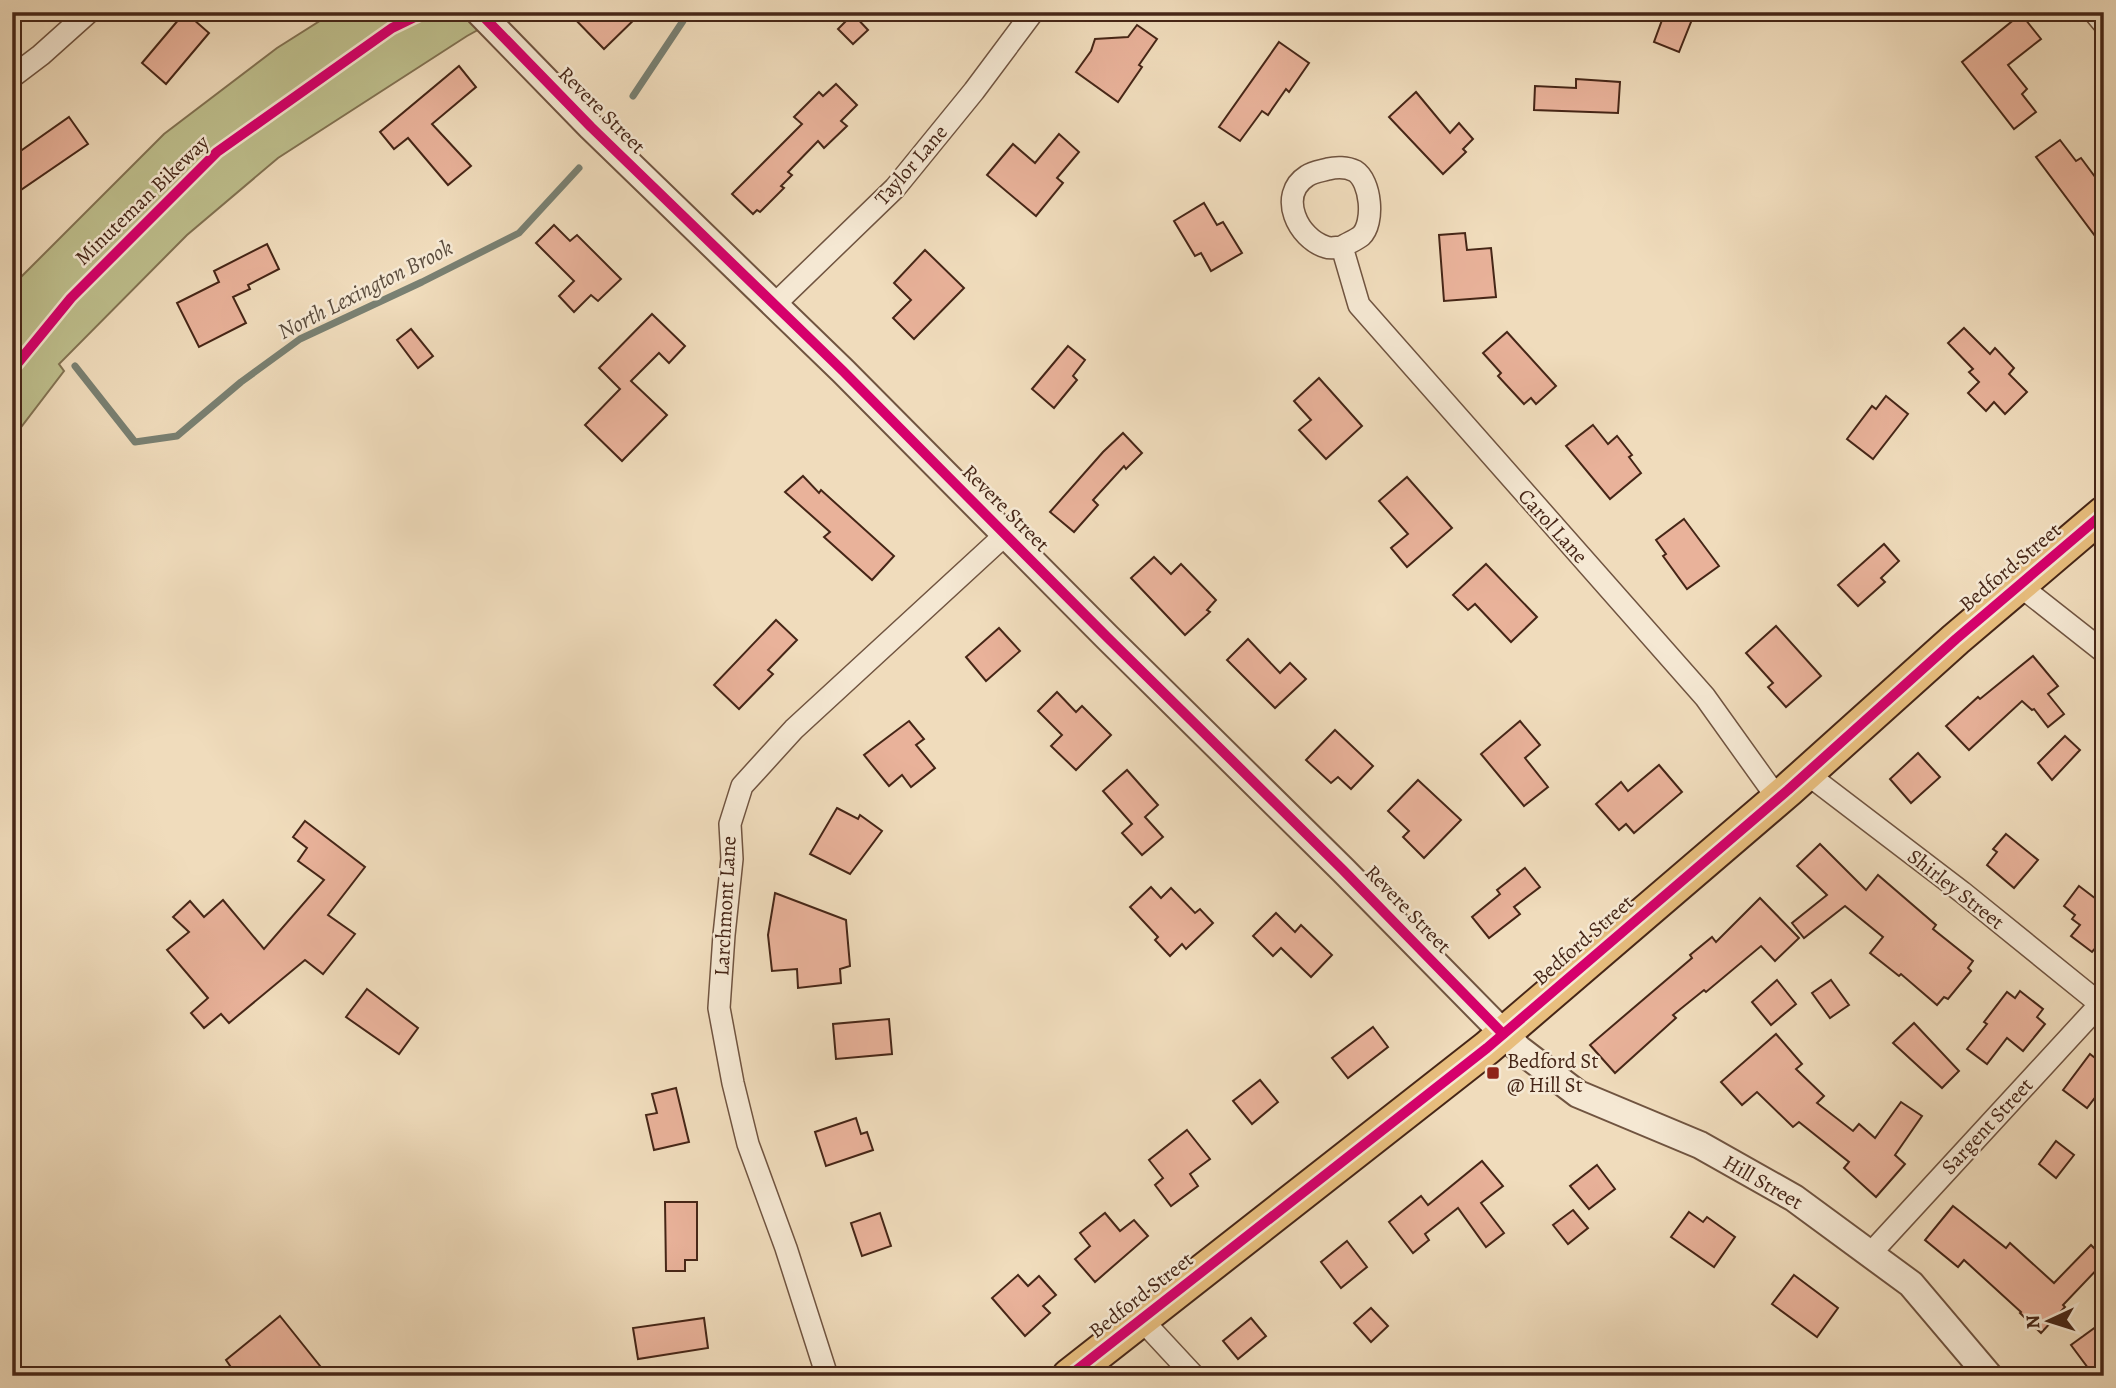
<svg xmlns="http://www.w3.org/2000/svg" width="2116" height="1388" font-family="Alegreya,serif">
	<rect width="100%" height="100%" fill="#f0dcbc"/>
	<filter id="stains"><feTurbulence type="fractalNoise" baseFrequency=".00286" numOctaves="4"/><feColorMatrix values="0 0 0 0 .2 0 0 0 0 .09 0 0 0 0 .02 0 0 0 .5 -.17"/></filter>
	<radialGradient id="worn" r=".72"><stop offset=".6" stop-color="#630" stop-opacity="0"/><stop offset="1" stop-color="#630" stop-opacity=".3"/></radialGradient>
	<!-- green -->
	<path fill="#bebf8d" stroke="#827252" stroke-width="2" d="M334 12H510L467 36 278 158 187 235 59 364 64 371 12 439V286L164 134 277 48Z"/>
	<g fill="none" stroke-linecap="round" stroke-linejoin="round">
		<!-- stream -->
		<g stroke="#798072" stroke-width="7">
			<path d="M633 96 683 21 686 12"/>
			<path d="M75 366 135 442 177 436 241 382 300 339 422 282 519 233 579 168"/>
		</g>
	</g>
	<!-- building -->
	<g fill="#e9b29a" stroke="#462617" stroke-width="2">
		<path d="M185 12 209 33 166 84 142 63Z"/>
		<path d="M568 12H642L604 49Z"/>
		<path d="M1665 12H1695L1679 52 1654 42Z"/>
		<path d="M853 14 868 30 853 44 838 29Z"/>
		<path d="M2021 14 2041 39 2008 65 2027 89 2022 94 2036 112 2014 129 1962 62Z"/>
		<path d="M1137 25 1157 39 1139 65 1142 67 1118 102 1076 72 1091 51 1095 39 1128 37Z"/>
		<path d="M1279 42 1309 63 1289 92 1286 89 1268 115 1262 111 1240 141 1219 127Z"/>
		<path d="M459 66 476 87 432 124 471 166 448 185 408 138 394 149 380 132Z"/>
		<path d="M1576 79 1620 82 1618 113 1534 110 1535 86 1576 88Z"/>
		<path d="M836 84 857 105 841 121 847 126 824 148 818 141 788 172 792 175 781 186 784 188 760 212 757 210 753 214 732 194 802 124 794 117 819 92 823 96Z"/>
		<path d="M1416 92 1450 133 1459 123 1473 139 1463 149 1466 152 1443 174 1389 117Z"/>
		<path d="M69 117 88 144 12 196V157Z"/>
		<path d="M1059 134 1079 152 1057 178 1063 183 1036 216 987 175 1013 144 1035 163Z"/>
		<path d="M2060 140 2076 161 2081 158 2104 189V248L2036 157Z"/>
		<path d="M1204 203 1217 225 1223 222 1242 253 1211 271 1201 253 1195 256 1174 221Z"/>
		<path d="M554 225 570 241 577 235 621 279 598 301 591 295 574 312 559 296 574 281 536 243Z"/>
		<path d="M1465 233 1467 250 1491 248 1496 297 1444 301 1439 235Z"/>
		<path d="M267 244 279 269 248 285 250 289 233 297 246 323 199 347 177 303 219 282 214 271Z"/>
		<path d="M925 250 964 288 914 339 893 318 911 300 894 283Z"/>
		<path d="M652 314 685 346 669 363 659 353 631 381 667 415 622 461 585 425 620 389 599 368Z"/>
		<path d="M1964 328 1990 354 1995 348 2014 368 2009 374 2027 392 2005 414 1994 402 1986 411 1968 393 1979 382 1969 372 1973 369 1948 343Z"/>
		<path d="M411 329 433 356 418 368 397 340Z"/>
		<path d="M1507 332 1556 386 1536 404 1531 398 1524 404 1498 376 1501 373 1483 353Z"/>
		<path d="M1068 346 1085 360 1073 376 1077 380 1054 408 1032 389Z"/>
		<path d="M1319 378 1362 426 1326 459 1299 430 1311 420 1294 401Z"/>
		<path d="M1886 396 1908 414 1873 459 1847 439 1872 406 1876 409Z"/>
		<path d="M1593 425 1608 444 1617 436 1632 455 1629 457 1641 473 1610 499 1566 446Z"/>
		<path d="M1123 433 1142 453 1126 469 1124 466 1093 500 1098 505 1074 532 1050 512 1103 452Z"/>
		<path d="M803 476 819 493 821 490 894 556 872 580 824 537 830 532 785 492Z"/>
		<path d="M1407 477 1452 528 1407 567 1391 548 1408 534 1379 501Z"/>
		<path d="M1684 519 1719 566 1687 589 1663 556 1666 554 1656 540Z"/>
		<path d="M1884 544 1899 561 1881 578 1885 582 1858 606 1838 585Z"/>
		<path d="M1154 557 1171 574 1181 564 1216 600 1207 610 1210 612 1185 635 1131 578Z"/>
		<path d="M1486 564 1537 617 1511 642 1475 604 1468 610 1453 595Z"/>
		<path d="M776 620 797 640 768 670 773 674 739 709 714 685Z"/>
		<path d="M1776 626 1821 676 1786 707 1768 687 1773 683 1746 653Z"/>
		<path d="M999 628 1020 651 986 681 966 657Z"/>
		<path d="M1248 639 1280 673 1290 663 1306 679 1275 708 1227 660Z"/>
		<path d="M2033 656 2058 686 2048 694 2064 714 2048 727 2034 709 2032 710 2022 701 1969 750 1946 726 1978 697 1980 699Z"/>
		<path d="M1057 692 1076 712 1082 706 1111 735 1076 770 1051 746 1062 735 1038 711Z"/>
		<path d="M909 721 924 739 916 745 935 768 911 787 902 775 889 786 864 755Z"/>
		<path d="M1520 721 1540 745 1525 758 1548 787 1524 806 1481 754Z"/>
		<path d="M1335 730 1373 766 1351 789 1338 777 1331 783 1306 760Z"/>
		<path d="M2065 736 2080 750 2052 780 2038 763Z"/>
		<path d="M1918 753 1940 777 1911 803 1890 779Z"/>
		<path d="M1659 765 1682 792 1634 833 1626 824 1619 830 1596 804 1621 782 1628 791Z"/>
		<path d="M1127 770 1158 805 1145 817 1163 837 1142 855 1122 833 1132 824 1103 791Z"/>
		<path d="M1418 780 1461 820 1424 858 1403 837 1409 831 1388 811Z"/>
		<path d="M837 808 858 819 860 815 882 831 850 874 810 854Z"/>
		<path d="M305 821 365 867 328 915 355 934 323 974 305 960 229 1023 221 1014 204 1028 191 1013 208 998 167 950 189 932 173 917 190 901 204 917 223 900 264 949 324 880 298 861 307 848 293 837Z"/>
		<path d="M2006 834 2038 860 2014 888 1987 865 1997 852 1993 849Z"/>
		<path d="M1820 844 1866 890 1878 875 1936 925 1933 929 1973 961 1968 968 1971 971 1948 999 1944 997 1937 1005 1901 974 1899 976 1870 953 1883 937 1845 906 1804 938 1792 923 1827 895 1797 866Z"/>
		<path d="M1525 868 1540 887 1514 907 1520 914 1489 938 1472 917 1500 894 1497 890Z"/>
		<path d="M2079 886 2104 905V938L2092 952 2071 936 2080 925 2072 919 2075 915 2064 906Z"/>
		<path d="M1151 887 1161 898 1171 888 1195 913 1200 909 1213 923 1186 949 1182 944 1170 956 1155 940 1158 937 1130 907Z"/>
		<path d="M775 893 846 920 850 966 840 969 841 983 798 988 797 969 772 971 768 935Z"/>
		<path d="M1760 898 1799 938 1775 961 1761 946 1706 992 1704 990 1673 1015 1676 1018 1615 1073 1590 1045 1692 958 1690 955 1712 937 1716 942Z"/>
		<path d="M1276 913 1295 932 1301 925 1332 955 1311 977 1281 948 1273 956 1253 936Z"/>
		<path d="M1777 980 1796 1004 1771 1025 1752 1002Z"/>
		<path d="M1831 980 1849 1005 1830 1018 1812 993Z"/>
		<path d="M367 989 418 1028 399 1054 346 1017Z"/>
		<path d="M2020 991 2043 1009 2037 1017 2045 1024 2023 1051 2007 1038 1987 1064 1967 1049 1987 1024 1984 1022 2007 992 2015 998Z"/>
		<path d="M889 1019 892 1054 836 1059 833 1024Z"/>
		<path d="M1914 1023 1959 1071 1942 1088 1893 1043Z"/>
		<path d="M1373 1027 1388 1047 1348 1078 1332 1058Z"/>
		<path d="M1776 1034 1802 1064 1796 1069 1824 1096 1817 1103 1853 1131 1859 1124 1875 1138 1901 1102 1922 1116 1895 1155 1905 1164 1876 1197 1844 1168 1849 1162 1799 1122 1793 1127 1757 1092 1742 1105 1721 1082Z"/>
		<path d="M2090 1054 2104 1065V1107L2094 1099 2087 1108 2063 1090Z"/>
		<path d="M1260 1080 1278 1102 1252 1124 1233 1101Z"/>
		<path d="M676 1088 689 1142 654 1150 646 1115 657 1113 652 1094Z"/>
		<path d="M856 1118 861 1134 867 1132 873 1150 826 1166 815 1132Z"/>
		<path d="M1187 1130 1210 1159 1190 1174 1198 1186 1171 1206 1155 1185 1163 1178 1149 1160Z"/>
		<path d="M2056 1141 2074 1155 2056 1178 2039 1164Z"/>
		<path d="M1482 1161 1503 1186 1481 1203 1504 1233 1486 1247 1458 1208 1425 1234 1429 1240 1413 1253 1389 1222 1421 1196 1428 1205Z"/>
		<path d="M1597 1165 1615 1189 1589 1209 1570 1186Z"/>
		<path d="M665 1202H697V1260H685V1271H666Z"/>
		<path d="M1953 1206 2006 1248 2010 1243 2054 1283 2091 1245 2104 1258V1262L2063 1305 2065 1307 2041 1333 2020 1313 2021 1312 1964 1260 1958 1267 1925 1240Z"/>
		<path d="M1573 1210 1588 1228 1568 1244 1553 1225Z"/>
		<path d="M1689 1212 1703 1222 1707 1217 1735 1237 1714 1267 1671 1237Z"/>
		<path d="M880 1213 891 1246 862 1256 851 1223Z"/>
		<path d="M1105 1213 1120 1231 1134 1220 1148 1236 1095 1282 1075 1259 1090 1246 1080 1233Z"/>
		<path d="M1347 1241 1367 1267 1341 1288 1321 1262Z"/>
		<path d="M1018 1275 1028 1286 1039 1276 1056 1295 1043 1306 1050 1313 1025 1336 992 1298Z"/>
		<path d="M1794 1275 1838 1308 1817 1337 1772 1304Z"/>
		<path d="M1371 1308 1388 1326 1371 1342 1354 1323Z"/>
		<path d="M280 1316 328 1376H237L226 1360Z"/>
		<path d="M704 1318 708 1348 638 1359 633 1328Z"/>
		<path d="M1251 1318 1266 1336 1238 1359 1223 1341Z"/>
		<path d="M2104 1321V1376H2094L2071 1345Z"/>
	</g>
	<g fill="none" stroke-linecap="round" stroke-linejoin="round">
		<defs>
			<g id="minor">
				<path d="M2094 12 2104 24"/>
				<path d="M12 77 41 55 89 12"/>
				<path d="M1342 247C1348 243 1356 240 1361 236 1375 223 1371 181 1355 171 1347 167 1336 167 1328 169 1321 171 1313 172 1307 176 1277 195 1298 239 1326 247 1331 249 1337 247 1342 247L1359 305 1705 697 1778 799"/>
				<path d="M774 305 895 188 974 91 1033 12"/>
				<path d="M2019 585 2104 652"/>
				<path d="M1806 773 1962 892 2104 1007"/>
				<path d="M1871 1253 2104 1000"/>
				<path d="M1141 1319 1194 1376"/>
				<path d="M827 1376 786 1248 748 1144 733 1083 719 1008 724 935 732 859 730 824 742 786 794 729 1006 534"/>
			</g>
			<path id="tertiary" d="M479 12 591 127 843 371 1107 637 1343 870 1519 1049 1578 1094 1700 1145 1794 1198 1911 1284 1989 1376"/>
			<path id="primary" d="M1069 1376 1487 1048 1788 790 1956 639 2104 513"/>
		</defs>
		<!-- minor casing -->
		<use href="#minor" stroke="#705440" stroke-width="24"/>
		<!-- tertiary casing -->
		<use href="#tertiary" stroke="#705440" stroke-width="30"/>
		<!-- primary casing -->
		<use href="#primary" stroke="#462617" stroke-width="37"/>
		<!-- minor -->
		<use href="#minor" stroke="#f5e8d3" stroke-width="21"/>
		<!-- tertiary -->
		<use href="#tertiary" stroke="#f5e8d3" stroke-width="26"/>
		<!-- primary -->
		<use href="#primary" stroke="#e8be7e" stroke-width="33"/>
		<defs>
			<g id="cycleway">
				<path d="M479 12 591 127 843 371 1107 637 1343 870 1503 1034"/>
				<path d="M12 370 71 298 217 152 392 28 425 12"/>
				<path d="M1069 1376 1487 1048 1788 790 1956 639 2104 513"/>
			</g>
		</defs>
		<!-- cycleway casing -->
		<use href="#cycleway" stroke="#f5e8d3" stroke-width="15"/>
		<!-- cycleway -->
		<use href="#cycleway" stroke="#d6006c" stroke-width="10"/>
	</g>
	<!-- markers -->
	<rect fill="#8f2418" stroke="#f5e8d3" stroke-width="2.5" x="1486" y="1066" width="14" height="14" rx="3.5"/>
	<g text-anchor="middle" stroke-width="5" stroke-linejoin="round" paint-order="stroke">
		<!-- street labels -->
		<g font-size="21" fill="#462617" stroke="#f5e8d3">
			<text transform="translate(602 110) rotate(45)" y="7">Revere Street</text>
			<text transform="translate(911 165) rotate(-49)" y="7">Taylor Lane</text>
			<text transform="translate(142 200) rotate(-44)" y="7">Minuteman Bikeway</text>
			<text transform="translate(1006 508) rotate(45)" y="7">Revere Street</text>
			<text transform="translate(1553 526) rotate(48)" y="7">Carol Lane</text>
			<text transform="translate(2010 567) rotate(-40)" y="7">Bedford Street</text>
			<text transform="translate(1956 889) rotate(38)" y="7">Shirley Street</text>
			<text transform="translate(725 906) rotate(-87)" y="7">Larchmont Lane</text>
			<text transform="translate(1408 909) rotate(46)" y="7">Revere Street</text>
			<text transform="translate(1583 940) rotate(-41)" y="7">Bedford Street</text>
			<text transform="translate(1987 1126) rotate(-47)" y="7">Sargent Street</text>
			<text transform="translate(1763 1182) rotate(30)" y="7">Hill Street</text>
			<text transform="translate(1141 1295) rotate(-38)" y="7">Bedford Street</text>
		</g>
		<!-- poi labels -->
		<g font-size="21" fill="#462617" stroke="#f5e8d3" text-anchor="start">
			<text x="1507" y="1068">Bedford St<tspan x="1507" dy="24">@ Hill St</tspan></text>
		</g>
		<!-- water labels -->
		<g font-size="23" font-style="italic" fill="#5b4c3d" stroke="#f5e8d3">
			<text transform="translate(365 289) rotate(-27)" y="8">North Lexington Brook</text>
		</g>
	</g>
	<!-- margin -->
	<rect width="2116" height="1388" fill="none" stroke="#f0dcbc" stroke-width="42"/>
	<rect x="14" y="14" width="2088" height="1360" fill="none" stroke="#462617" stroke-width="3.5"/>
	<rect x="21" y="21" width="2074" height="1346" fill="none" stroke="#462617" stroke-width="2"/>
	<!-- north arrow -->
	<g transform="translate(2049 1321) rotate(266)" stroke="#f5e8d3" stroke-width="5" paint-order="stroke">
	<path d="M0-5L12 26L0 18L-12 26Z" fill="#462617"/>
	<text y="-10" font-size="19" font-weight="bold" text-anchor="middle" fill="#462617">N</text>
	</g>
	<rect width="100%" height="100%" filter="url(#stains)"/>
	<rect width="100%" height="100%" fill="url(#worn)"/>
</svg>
